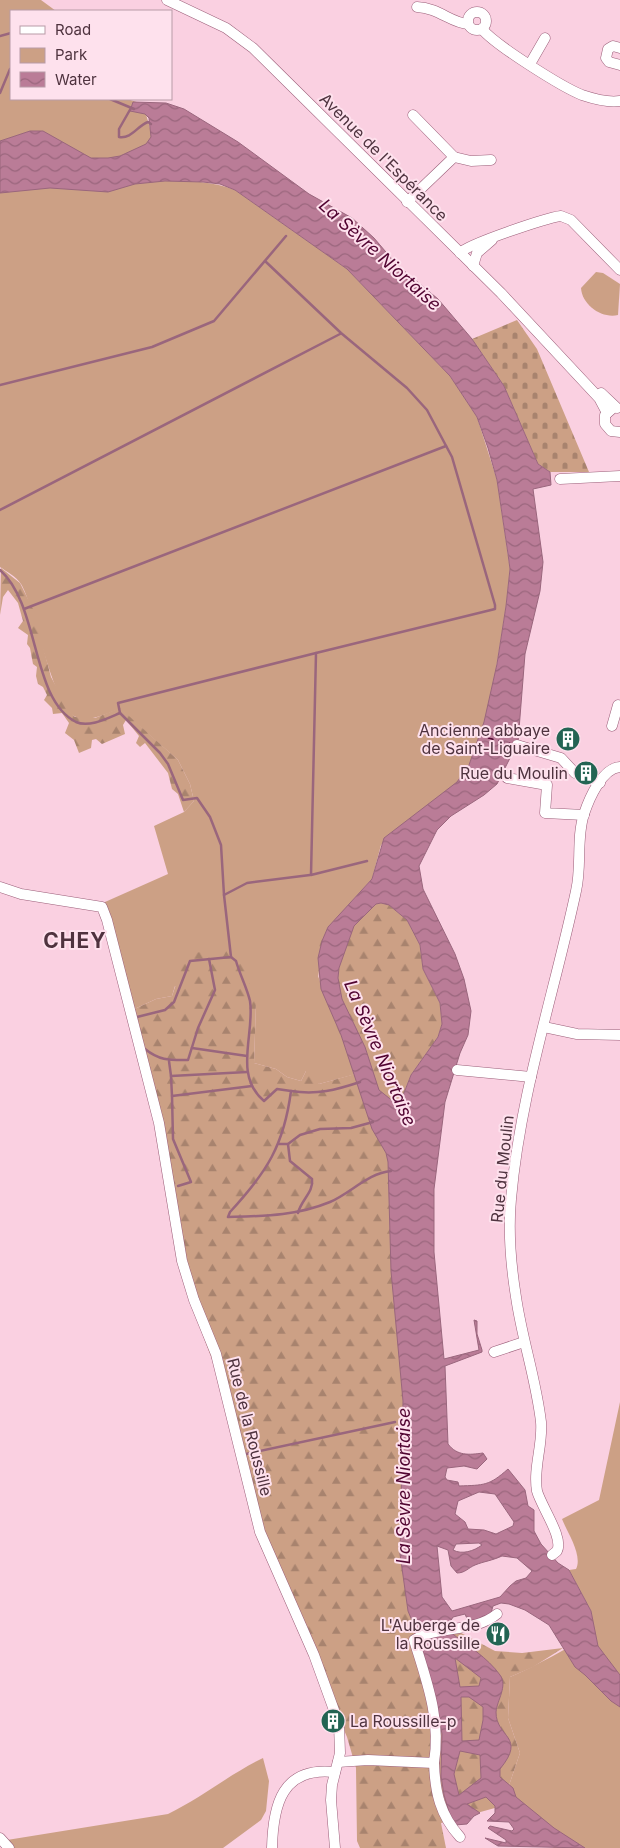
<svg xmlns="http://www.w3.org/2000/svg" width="620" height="1848" font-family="Inter,sans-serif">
	<defs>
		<pattern id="forest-firs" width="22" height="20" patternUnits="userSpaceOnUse" patternTransform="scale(1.25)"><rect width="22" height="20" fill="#cca085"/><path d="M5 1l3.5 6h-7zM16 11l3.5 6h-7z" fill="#a8836e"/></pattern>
		<pattern id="cemetery-stones" width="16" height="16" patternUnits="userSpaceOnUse" patternTransform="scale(1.25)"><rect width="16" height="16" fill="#cca085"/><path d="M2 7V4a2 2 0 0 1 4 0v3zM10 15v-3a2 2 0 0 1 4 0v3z" fill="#a8836e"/></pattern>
		<pattern id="water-waves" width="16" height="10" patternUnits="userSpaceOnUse" patternTransform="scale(1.25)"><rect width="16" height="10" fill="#ba7c97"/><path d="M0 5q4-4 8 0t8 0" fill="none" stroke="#9a667d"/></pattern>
	</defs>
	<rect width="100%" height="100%" fill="#fad0e1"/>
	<!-- green -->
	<g fill="#cca085">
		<path d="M0 0H41L56 11H11V99H127L143 104 165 180C189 181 212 181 235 190L347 269 450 376 477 417 497 480 510 569 506 606 481 764 381 845 372 879 328 927 322 940 318 976 356 1074 319 1084 306 1071 301 1081 287 1077 276 1069 254 1063 256 1003 175 986 172 996 156 999 128 1012 101 910 105 902 168 874 154 826 184 812 194 801 190 784 178 760 120 709C107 713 89 723 76 717 52 707 36 609 21 584 16 576 7 572 0 567Z"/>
		<path d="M596 272 603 273 620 284 618 315C602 319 582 305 581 288Z"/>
		<path d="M620 1402V1848H554L502 1806 520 1753 508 1718 510 1677C539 1665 565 1648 594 1635L591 1611 569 1570 576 1569C583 1555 567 1532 562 1519L599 1500Z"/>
		<path d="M263 1758 269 1781 266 1811 261 1820 223 1848H14L7 1840 168 1814C201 1798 230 1774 263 1758Z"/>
	</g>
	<!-- forest -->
	<g fill="url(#forest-firs)">
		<path d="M1 568 20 583 33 609 51 677 70 712 75 717 95 718 120 708 178 760 190 784 194 801 184 812 178 794 172 789 168 773 145 743 140 747 136 743 139 736 126 720 123 725 125 734 102 744 96 739 92 740 91 748 79 753 74 740 65 733 69 723 62 713 53 714 52 708 44 700 47 695 43 687 38 684 36 676 37 667 33 664 30 648 27 644 28 635 18 628 23 621 18 603 8 590 3 597 0 615Z"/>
		<path d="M372 879 389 905 407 920 420 945 423 969 440 1003 442 1024 438 1037 411 1075 399 1106H397L415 1548 450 1627 495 1651 522 1653 563 1648 533 1667 510 1677 508 1718 520 1753 502 1806 441 1823 446 1848H360L357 1841 356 1768 347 1737 256 1527 213 1362 190 1301 174 1208 128 1012 156 999 172 996 186 954 237 947 256 1003 254 1063 276 1069 287 1077 301 1081 306 1071 313 1070 319 1084 355 1074C344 1028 297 974 328 927 341 909 360 897 372 879Z"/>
	</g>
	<!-- cemetery -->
	<path fill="url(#cemetery-stones)" d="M517 320 537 349 589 472H550L538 464 504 386 472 339Z"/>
	<!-- water -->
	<path fill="url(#water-waves)" stroke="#9a667d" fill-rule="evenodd" d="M133 102 166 103 184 109 238 142 309 194 352 218 374 238 397 265 438 299 472 339 504 386 538 464 550 472 551 485 533 489 543 562 540 591 525 654 518 742 497 784 484 795 451 816 437 830 419 866 423 889 455 954 464 979 471 1011 468 1035 460 1053 445 1102 434 1189V1252L444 1359 479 1350 474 1320 477 1321V1334L482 1350V1352L445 1366 448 1444C457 1456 469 1455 483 1453L487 1459 477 1469 464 1466 447 1468 445 1477 447 1480 458 1482 459 1486C484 1485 489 1486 508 1469L525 1490 528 1506 534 1510V1531L541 1544 558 1563 569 1570 591 1611 598 1646 620 1675V1707L611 1701 585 1675 575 1667 549 1625 525 1610 509 1604 501 1603 493 1606 491 1613 480 1619 468 1621 465 1614 453 1617 450 1622V1632C467 1645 488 1658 500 1675 508 1686 497 1700 496 1712 496 1738 527 1736 500 1769V1777L513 1788 516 1797 554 1828 585 1848 498 1846 485 1838 506 1843V1840L488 1828 490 1826 512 1831 514 1829 509 1822 487 1821 495 1813V1806L486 1797 467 1804 480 1813 474 1816 467 1824 455 1825 452 1822 444 1795 441 1776 442 1734 435 1695 418 1635 408 1611 400 1554 403 1401 391 1271 388 1162 386 1153 372 1129 341 1035 321 989 318 958 322 941 328 927 372 879 384 838 457 782 469 765 484 722 497 664 506 606 510 569 508 554 497 480 488 448 477 417 450 376 347 269 235 190 220 184 203 182 165 181 135 184 108 192 50 188 0 193V141L30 131H43L91 158H108L120 156 146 144 151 137 149 118 145 114 130 111ZM381 903 389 905 407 920 420 945 423 969 440 1003 442 1024 438 1037 411 1075 399 1106 379 1090 365 1047 342 999 338 978 339 968 354 926 376 904ZM479 1492 495 1494 514 1522 513 1526 496 1534 484 1530 468 1529 465 1522 455 1514 458 1501ZM479 1543 482 1545C474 1551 462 1555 453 1550L456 1544ZM437 1546 448 1550 451 1566 457 1573C465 1573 468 1568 475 1565 485 1561 491 1561 502 1556L517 1558 532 1571 526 1578 516 1581 510 1586 500 1597 452 1611 442 1597ZM455 1658 481 1678 479 1686 460 1687ZM461 1697H469L483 1707V1720L479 1740 462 1741ZM460 1751 480 1755 481 1778 459 1795 454 1774Z"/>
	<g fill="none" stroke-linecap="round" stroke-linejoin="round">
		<!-- stream -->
		<g stroke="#9a667d" stroke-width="2.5">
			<path d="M0 36 11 33"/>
			<path d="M0 93 10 69"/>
			<path d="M110 99 134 109"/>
			<path d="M131 108 119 129V137C132 139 137 126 148 122L151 124"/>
			<path d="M265 261 341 333 407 388 427 410 452 457 495 605V609L316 653 311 875 367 861"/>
			<path d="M0 385 152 347 214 321 286 236"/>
			<path d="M0 510 340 334"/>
			<path d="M0 570C40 605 31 700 76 722 89 728 108 718 120 713"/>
			<path d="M24 609 446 446"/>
			<path d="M310 875 247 883 224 895 221 845 210 817 197 798 183 800 168 764 160 753 120 713 118 703 316 653"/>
			<path d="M231 957 236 961C240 975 247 988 250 1001 255 1034 233 1075 264 1101L277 1089 291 1091C284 1145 267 1172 230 1212L228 1217C264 1216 296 1216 330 1202 351 1193 368 1173 391 1171"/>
			<path d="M137 1020V1017L165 1010 174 1002 190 961 231 957 224 895"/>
			<path d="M192 1048 247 1056"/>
			<path d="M145 1049C160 1061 170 1060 188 1060L198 1028 215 990 209 959"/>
			<path d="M169 1061 171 1076 247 1072"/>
			<path d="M171 1076 172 1096 252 1086"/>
			<path d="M291 1091C317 1095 336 1090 360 1082"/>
			<path d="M172 1096 173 1139 191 1182 178 1186"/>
			<path d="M279 1144H288L300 1135 320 1129 351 1128 373 1122"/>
			<path d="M288 1144 290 1161 312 1179C314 1192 301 1200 298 1213"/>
			<path d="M246 1454 395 1422"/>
		</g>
		<!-- ferry -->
		<path stroke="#510431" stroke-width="1" stroke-dasharray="6 5" stroke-linecap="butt" d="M477 735 517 745 516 746Z"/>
		<defs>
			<g id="minor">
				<path d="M167 0 226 28 253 48 501 293 599 398 607 413"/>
				<path d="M417 7C439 8 451 23 468 24"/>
				<circle cx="477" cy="21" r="9"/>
				<path d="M482 29C495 45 562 87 582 95 594 99 608 103 620 101"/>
				<path d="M620 48 613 46 608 49 606 58 609 62 620 65"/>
				<path d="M530 64 545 38"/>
				<path d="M413 115 454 157"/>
				<path d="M407 202 454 157 471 161 491 160"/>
				<path d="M460 253C468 244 546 218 561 216L571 220 620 270"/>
				<path d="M473 266 477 253 492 240"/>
				<path d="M601 393 617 408"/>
				<path d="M612 409 605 415V424L611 431 620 432"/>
				<path d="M560 479 620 476"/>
				<path d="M612 726 618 705 620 706"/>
				<path d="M517 745 561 758 575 773 600 783"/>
				<path d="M507 778 547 785 545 813 584 815"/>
				<path d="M0 887 21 894 102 907 107 920 159 1123 182 1261 194 1300 216 1354 260 1532 314 1655 339 1724 340 1753 332 1785 331 1800 335 1848"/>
				<path d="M544 1027 577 1034 620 1035"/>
				<path d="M457 1070 531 1077"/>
				<path d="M494 1352 524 1342"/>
				<path d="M552 1555 557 1551C564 1538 541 1506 537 1491 533 1468 543 1445 541 1422 536 1379 522 1339 516 1297 511 1266 508 1231 511 1199 520 1094 554 994 576 891 582 866 576 838 584 814 589 799 602 768 620 767"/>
				<path d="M338 1762 368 1760 434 1763C441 1719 427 1682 414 1640 439 1625 474 1633 497 1614"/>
				<path d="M434 1763C435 1792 440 1815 460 1837"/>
				<path d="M0 1838 9 1848"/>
				<path d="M272 1848C273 1805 282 1766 335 1772"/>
			</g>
		</defs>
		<!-- minor casing -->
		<use href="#minor" stroke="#9b5e79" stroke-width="11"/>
		<!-- minor -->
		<use href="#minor" stroke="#fff" stroke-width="10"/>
	</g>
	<!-- icons -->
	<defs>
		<symbol id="building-disc" viewBox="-11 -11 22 22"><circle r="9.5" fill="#236453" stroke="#fee1ed"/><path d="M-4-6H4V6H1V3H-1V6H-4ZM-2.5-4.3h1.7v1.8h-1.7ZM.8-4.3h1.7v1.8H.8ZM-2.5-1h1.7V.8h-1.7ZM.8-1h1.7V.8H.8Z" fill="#fff"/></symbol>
		<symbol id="restaurant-disc" viewBox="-11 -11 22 22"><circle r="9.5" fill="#236453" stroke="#fee1ed"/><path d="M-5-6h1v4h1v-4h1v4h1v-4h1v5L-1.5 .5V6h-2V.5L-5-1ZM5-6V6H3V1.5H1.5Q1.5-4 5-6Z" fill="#fff"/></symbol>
	</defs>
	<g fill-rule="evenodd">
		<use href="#building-disc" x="554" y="725" width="28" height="28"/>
		<use href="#building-disc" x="572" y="759" width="28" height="28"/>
		<use href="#restaurant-disc" x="484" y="1620" width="28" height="28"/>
		<use href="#building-disc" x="319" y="1707" width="28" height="28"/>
	</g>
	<g text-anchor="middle" stroke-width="4" stroke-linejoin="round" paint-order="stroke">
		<!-- street labels -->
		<g font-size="16" fill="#4f333f" stroke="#fee1ed">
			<text transform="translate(384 157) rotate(45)" y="6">Avenue de l'Espérance</text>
			<text transform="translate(502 1169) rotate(-84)" y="6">Rue du Moulin</text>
			<text transform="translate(250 1427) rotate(76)" y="6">Rue de la Roussille</text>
		</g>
		<!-- poi labels -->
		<g font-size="16" fill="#4f333f" stroke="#fee1ed" text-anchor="end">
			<text x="550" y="736">Ancienne abbaye<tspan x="550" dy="18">de Saint-Liguaire</tspan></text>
			<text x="568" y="779">Rue du Moulin</text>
			<text x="480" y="1631">L'Auberge de<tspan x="480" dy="18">la Roussille</tspan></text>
			<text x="350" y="1727" text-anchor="start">La Roussille-p</text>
		</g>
		<!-- water labels -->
		<g font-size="18" font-style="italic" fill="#510431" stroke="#fee1ed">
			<text transform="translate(380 255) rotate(42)" y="6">La Sèvre Niortaise</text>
			<text transform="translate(380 1053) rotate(67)" y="6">La Sèvre Niortaise</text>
			<text transform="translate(404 1486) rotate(-90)" y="6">La Sèvre Niortaise</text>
		</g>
		<!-- district labels -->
		<g font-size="21" font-weight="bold" letter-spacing="1" fill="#4f333f" stroke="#fee1ed">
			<text x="75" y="948">CHEY</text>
		</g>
	</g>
	<!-- legend -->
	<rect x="10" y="10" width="162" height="90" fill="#fee1ed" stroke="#b89ba7"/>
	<rect x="20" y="26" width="25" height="8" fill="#ffffff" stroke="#b89ba7"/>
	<text x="55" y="35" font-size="15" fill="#4f333f">Road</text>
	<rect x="20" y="48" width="25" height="15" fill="#cca085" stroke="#b89ba7"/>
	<text x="55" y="60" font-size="15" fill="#4f333f">Park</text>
	<rect x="20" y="72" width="25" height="15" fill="url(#water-waves)" stroke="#b89ba7"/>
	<text x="55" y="85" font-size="15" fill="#4f333f">Water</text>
</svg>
